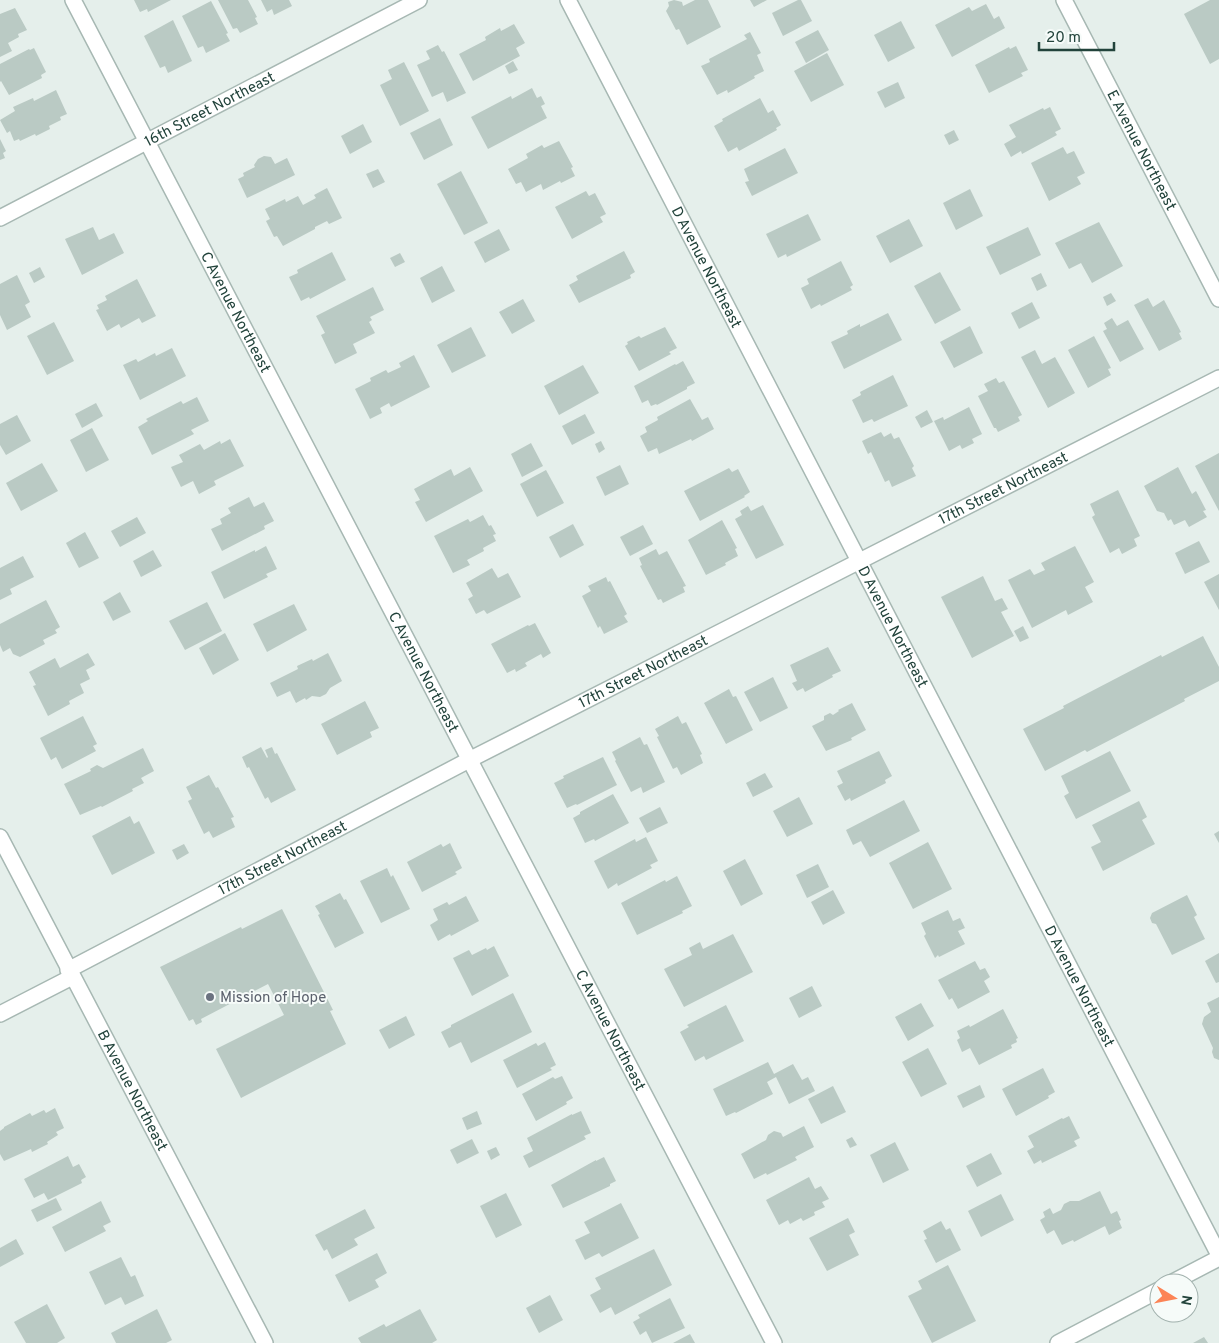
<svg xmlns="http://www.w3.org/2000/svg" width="1219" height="1343" font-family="Overpass,sans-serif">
	<rect width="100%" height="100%" fill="#e5efeb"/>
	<!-- building -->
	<g fill="#bacac4">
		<path d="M134 0H171L148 12 147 9 140 12Z"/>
		<path d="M218 0H248L257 17 255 18 258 24 240 33 237 28 233 29Z"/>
		<path d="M261 0H289L292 6 274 15 272 9 267 12Z"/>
		<path d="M674 0 682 2 683 6 695 0H708L721 27 687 45 679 29 676 30 666 11 669 6 668 2Z"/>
		<path d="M750 0H767L754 7Z"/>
		<path d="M798 0H801L812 21 783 36 772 13Z"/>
		<path d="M1210 0H1219V59L1210 64 1184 14Z"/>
		<path d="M211 1 228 33 226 34 230 41 206 53 203 46 198 48 182 16Z"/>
		<path d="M986 4 994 19 999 16 1005 28 952 57 935 25 969 7 972 11Z"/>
		<path d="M15 8 27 30 18 34 19 37 8 43 12 51 0 57V14Z"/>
		<path d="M173 20 192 61 168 73 165 66 160 68 144 36Z"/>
		<path d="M901 21 915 48 888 62 874 35Z"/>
		<path d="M514 24 525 43 516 48 520 56 473 81 459 54 486 40 485 37 500 28 501 31Z"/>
		<path d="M818 30 829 50 806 63 795 42Z"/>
		<path d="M750 32 761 53 757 55 764 71 754 76 755 78 728 93 727 90 717 95 701 66 710 62 709 59 747 39 744 35Z"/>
		<path d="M438 45 442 52 444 51 466 93 447 102 443 92 432 97 417 65 430 59 426 51Z"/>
		<path d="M1016 46 1028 70 1021 73 1023 76 989 93 975 65 1009 47 1010 49Z"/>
		<path d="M34 48 46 72 41 75 42 78 9 95 1 81 0 82V64L29 49 30 50Z"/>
		<path d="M827 53 844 85 811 102 794 71Z"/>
		<path d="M513 61 518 70 509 74 505 66Z"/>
		<path d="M404 62 429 111 400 126 380 85 392 79 388 70Z"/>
		<path d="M898 82 905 98 885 108 877 92Z"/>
		<path d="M532 88 537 98 541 96 545 104 541 106 547 118 488 149 471 117 511 96 512 99Z"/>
		<path d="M56 90 67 114 60 117 61 120 49 126 50 129 36 136 35 134 20 141 19 139 14 141 10 131 7 133 0 120 15 111 13 107 33 98 34 101Z"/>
		<path d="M760 98 768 113 773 110 781 125 776 128 777 130 739 151 737 147 728 152 714 126 723 121 722 119Z"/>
		<path d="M1050 107 1061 129 1055 132 1057 135 1022 154 1021 151 1011 157 1004 144 1016 137 1009 125 1043 108 1044 110Z"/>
		<path d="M440 118 453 145 424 160 410 133Z"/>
		<path d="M363 124 372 142 350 154 341 136Z"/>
		<path d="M954 130 959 140 949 145 944 135Z"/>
		<path d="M0 139 6 151 3 153 5 158 0 160Z"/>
		<path d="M559 141 573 167 571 168 575 176 561 183 560 181 543 190 541 184 526 192 521 182 516 184 508 169 528 158 526 154 542 145 544 148Z"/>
		<path d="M1063 147 1067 154 1074 151 1085 173 1077 177 1081 184 1049 201 1031 163Z"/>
		<path d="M785 148 798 173 752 196 745 182 749 181 744 169Z"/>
		<path d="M264 156 271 157 275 164 287 158 295 175 247 198 238 179 244 176 243 173 255 167 254 165 258 159Z"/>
		<path d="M378 169 385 182 373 188 366 174Z"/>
		<path d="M461 171 488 223 464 235 437 184Z"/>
		<path d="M327 188 342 218 329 224 327 221 315 227V229L283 246 277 236 274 237 266 221 270 219 265 209 285 199 286 202 298 196 303 205 316 198 314 195Z"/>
		<path d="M970 189 983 216 956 230 943 203Z"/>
		<path d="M586 191 589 196 595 193 606 214 600 217 603 222 572 239 555 207Z"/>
		<path d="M808 214 821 240 787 257 786 254 778 258 766 234Z"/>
		<path d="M909 219 923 246 890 263 876 236Z"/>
		<path d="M1099 222 1123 266 1092 283 1081 263 1069 269 1055 243Z"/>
		<path d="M93 227 99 240 114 233 124 253 82 275 65 239Z"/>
		<path d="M1028 227 1041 255 1000 275 986 247Z"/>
		<path d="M499 229 510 250 485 263 474 242Z"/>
		<path d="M624 251 635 272 630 275 631 278 579 303 569 285 578 280 576 276Z"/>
		<path d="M332 252 346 280 310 299 309 297 301 301 289 277 298 273 297 270Z"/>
		<path d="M400 253 405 262 395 267 390 258Z"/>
		<path d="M841 261 853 285 850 287 852 290 821 306 820 304 811 309 801 288 809 284 807 279Z"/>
		<path d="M442 266 455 291 432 303 420 278Z"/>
		<path d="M40 267 45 277 34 283 29 273Z"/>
		<path d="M940 272 961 310 935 324 914 286Z"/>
		<path d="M1041 273 1047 286 1037 291 1031 278Z"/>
		<path d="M17 275 30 302 25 305 31 317 7 330 0 315V284Z"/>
		<path d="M137 279 156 316 142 323 139 318 121 328 119 324 107 331 96 310 99 309 97 305 107 300 105 296Z"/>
		<path d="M373 287 384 310 370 317 372 320 369 322 375 333 353 344 357 353 335 364 321 335 325 333 316 316Z"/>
		<path d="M1111 293 1116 301 1107 306 1103 297Z"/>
		<path d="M1148 298 1153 307 1164 300 1181 332 1179 333 1182 339 1159 351 1134 305Z"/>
		<path d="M523 299 535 321 512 334 499 312Z"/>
		<path d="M1032 302 1040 318 1019 329 1011 313Z"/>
		<path d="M888 313 902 340 844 369 831 342 848 334 847 331 860 324V327Z"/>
		<path d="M1112 318 1117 326 1128 320 1144 349 1120 362 1103 331 1107 329 1104 323Z"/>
		<path d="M54 322 74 361 47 375 27 336Z"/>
		<path d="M970 326 983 353 954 368 940 342Z"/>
		<path d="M471 327 486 356 452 373 437 345Z"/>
		<path d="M665 327 677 348 669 352 671 354 639 371 625 346 628 344 627 342 639 336 641 338Z"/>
		<path d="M1094 336 1111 368 1108 369 1111 375 1088 388 1068 350Z"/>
		<path d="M172 348 186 376 140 400 123 365 136 359 138 362 155 353 156 356Z"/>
		<path d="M1035 350 1042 364 1055 357 1075 393 1048 408 1021 357Z"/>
		<path d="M414 355 430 387 391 407 389 403 380 408 382 413 370 419 355 389 371 381 370 378 386 370 388 373 401 367 399 363Z"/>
		<path d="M683 361 695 383 687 387V389L657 405 656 404 651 406 648 400 642 403 634 386 675 364 676 365Z"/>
		<path d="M583 365 599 393 559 415 544 386Z"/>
		<path d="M893 375 908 406 874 422 872 419 863 423 852 400 861 395 860 392Z"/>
		<path d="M996 378 999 383 1004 381 1022 415 1018 417 1020 421 998 432 996 428H994L978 396 988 391 984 384Z"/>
		<path d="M197 397 209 421 191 430 194 434 152 455 138 427 148 421 146 419 181 401 183 404Z"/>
		<path d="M690 399 702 420 708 417 714 429 692 441 691 439 659 454 657 448 648 452 640 436 647 432 645 427 658 420 657 417Z"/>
		<path d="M96 403 103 416 82 428 75 414Z"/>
		<path d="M969 407 982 434 972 439 974 443 962 449 960 445 949 451 934 421 943 417 944 420Z"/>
		<path d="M927 410 933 422 921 428 915 417Z"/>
		<path d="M585 414 595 433 572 445 562 426Z"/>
		<path d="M17 415 31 441 6 455 0 445V424Z"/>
		<path d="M92 428 109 460 86 472 70 440Z"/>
		<path d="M881 432 884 437 891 433 894 439 899 437 914 466 912 468 916 476 892 487 889 480 885 482 871 452 868 454 862 441Z"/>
		<path d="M230 439 244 466 214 481 216 485 199 494 193 481 181 487 171 467 183 462 179 455 200 444 204 450 220 441 221 444Z"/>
		<path d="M601 441 605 449 599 453 595 444Z"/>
		<path d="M531 443 543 466 522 477 511 454Z"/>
		<path d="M1219 453V511L1195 466Z"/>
		<path d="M42 463 58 491 21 511 6 483Z"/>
		<path d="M620 465 629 484 605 496 596 477Z"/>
		<path d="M470 467 483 491 426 522 415 502 420 500 414 489 451 469 454 476Z"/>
		<path d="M1178 467 1192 494 1196 491 1206 510 1203 511 1207 517 1189 527 1185 520 1174 525 1171 519 1168 521 1164 513 1157 511 1144 486Z"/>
		<path d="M729 468 732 472 738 469 750 492 744 496 745 497 700 521 684 491Z"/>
		<path d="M546 470 564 503 537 517 520 484Z"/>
		<path d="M1118 490 1140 536 1134 539 1137 546 1122 554 1119 548 1110 553 1092 517 1095 515 1090 504Z"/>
		<path d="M249 497 254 507 264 502 274 521 264 526 265 529 222 551 211 529 222 524 220 519 231 513 228 508Z"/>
		<path d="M763 505 784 545 756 559 735 519 742 515 740 511 748 506 751 511Z"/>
		<path d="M483 515 489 526 491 525 496 534 493 535 496 541 483 548 484 551 467 560 470 565 453 573 434 536 468 519 470 522Z"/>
		<path d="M137 517 146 533 120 547 111 531Z"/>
		<path d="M722 520 737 548 735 549 738 556 725 563 726 565 706 575 688 540Z"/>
		<path d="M573 524 584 545 560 558 549 537Z"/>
		<path d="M643 525 653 544 630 556 620 537Z"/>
		<path d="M85 532 99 558 79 568 66 543Z"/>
		<path d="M1199 541 1210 562 1185 574 1175 553Z"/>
		<path d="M266 546 277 569 266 574 268 577 224 599 211 572 255 550V552Z"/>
		<path d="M1075 546 1094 582 1085 587 1093 602 1068 615 1066 610 1032 628 1008 580 1030 569 1034 575 1045 570 1041 563Z"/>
		<path d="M656 549 659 555 667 551 686 586 683 587 685 592 663 603 661 599 658 600 640 566 642 565 639 558Z"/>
		<path d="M153 550 162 566 141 577 133 561Z"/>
		<path d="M23 556 34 577 10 589 12 594 0 600V568Z"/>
		<path d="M492 568 498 578 508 573 521 597 487 614 484 610 476 614 468 599 473 596 466 583Z"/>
		<path d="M1219 574V610L1204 582Z"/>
		<path d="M983 576 995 601 1002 598 1008 609 1001 612 1014 636 972 658 941 597Z"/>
		<path d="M606 577 608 582 610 581 627 614 624 616 628 622 604 634 600 626 598 628 582 596 591 591 588 586Z"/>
		<path d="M120 592 131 612 113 621 103 602Z"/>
		<path d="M46 600 60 627 55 630 57 633 43 640 45 644 20 657 13 654 10 648 3 652 0 645V624Z"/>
		<path d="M207 602 222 631 185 650 169 621Z"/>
		<path d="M294 604 307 630 267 652 253 624Z"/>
		<path d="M535 623 551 653 543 658 541 654 525 663 527 666 516 672 515 669 507 673 491 644 528 625 529 626Z"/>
		<path d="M1023 626 1029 638 1020 642 1014 631Z"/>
		<path d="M225 633 239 660 213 675 199 648Z"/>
		<path d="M1203 636 1219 667V681L1184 699 1185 701 1087 752 1085 750 1045 771 1023 729 1064 708 1063 706 1161 655 1162 657Z"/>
		<path d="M828 647 841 671 832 675 833 677 805 692 803 688 797 691 792 683 797 681 790 665Z"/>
		<path d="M88 653 95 665 86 670 90 679 80 684 84 693 69 701 70 704 48 716 33 686 36 685 29 672 55 658 60 668Z"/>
		<path d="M328 653 342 681 330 688 326 694 320 697 312 696 306 700 305 698 296 703 290 691 277 697 270 683 298 669 297 666 312 659 313 661Z"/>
		<path d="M773 677 788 708 760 722 744 692Z"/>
		<path d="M729 689 733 697 736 696 753 730 726 744 704 703Z"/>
		<path d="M365 701 379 728 370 732 372 737 337 755 321 724Z"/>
		<path d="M852 703 866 730 851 738 852 740 826 751 812 726 824 720V716L830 713 833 715 839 711 838 710Z"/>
		<path d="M83 716 97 744 93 746 96 751 62 769 56 757 51 760 40 738Z"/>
		<path d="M678 716 682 724 686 722 702 754 700 755 703 763 681 775 677 767 673 769 657 737 659 736 655 729Z"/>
		<path d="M640 737 644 745 647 744 665 782 643 793 641 787 631 792 615 761 616 760 612 752Z"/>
		<path d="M261 747 267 758 268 757 265 750 272 747 275 754 277 753 296 790 271 803 268 797 265 799 249 767 247 768 242 757Z"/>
		<path d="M143 748 154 771 141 778 144 783 132 789 133 791 102 807 101 806 80 815 64 784 91 771 90 769 97 765 103 768Z"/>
		<path d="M879 751 892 776 885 780 886 783 851 801 850 798 845 801 837 786 843 783 837 771Z"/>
		<path d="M1110 751 1131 791 1076 819 1064 796 1069 793 1061 776Z"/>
		<path d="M603 757 617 785 577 805 576 804 567 808 554 783 564 778 563 776Z"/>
		<path d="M765 773 773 787 753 797 746 783Z"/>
		<path d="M209 775 216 788 218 787 234 817 231 818 235 827 213 838 209 831 204 834 188 801 192 799 186 787Z"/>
		<path d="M613 794 629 823 595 841 594 839 585 843 573 818 580 814V812Z"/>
		<path d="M799 797 813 824 787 837 773 811Z"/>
		<path d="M904 800 920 831 870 857 861 841 853 845 846 830Z"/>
		<path d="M1139 801 1147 817 1142 820 1155 844 1103 871 1091 847 1101 842 1092 825Z"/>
		<path d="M660 807 668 823 647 833 639 818Z"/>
		<path d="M130 816 134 824 139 821 155 853 112 875 92 836Z"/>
		<path d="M1219 831V843L1214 834Z"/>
		<path d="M646 837 658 861 650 865 652 868 618 886 617 883 608 889 594 861 635 839 636 842Z"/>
		<path d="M928 842 952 889 913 909 889 863Z"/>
		<path d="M450 843 462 868 455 872 457 874 422 892 407 862 441 844 443 847Z"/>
		<path d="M184 844 189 853 177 860 172 850Z"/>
		<path d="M745 859 763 894 741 906 723 871Z"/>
		<path d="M818 864 829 887 807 898 796 875Z"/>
		<path d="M387 868 391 877 393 875 410 909 381 923 360 881Z"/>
		<path d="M677 876 692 906 682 911 683 913 637 935 621 903 665 880 666 882Z"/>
		<path d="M833 890 845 913 823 925 811 902Z"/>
		<path d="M340 893 344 900 346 899 364 933 335 948 318 915 320 914 315 906Z"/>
		<path d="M1187 895 1197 915 1194 917 1205 939 1172 955 1156 924 1152 923 1150 918 1152 913Z"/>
		<path d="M466 896 479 921 451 936 450 934 438 941 430 925 438 920 433 909 447 902 449 905Z"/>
		<path d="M282 909 333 1010 330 1011 346 1044 241 1098 216 1049 284 1015 268 984 201 1019 202 1022 196 1025 193 1019 189 1021 160 967 241 927 242 929Z"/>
		<path d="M948 910 953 921 960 918 965 928 958 931 965 944 939 957 938 955 935 958 924 936 926 934 921 923Z"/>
		<path d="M733 934 753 972 684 1007 664 969 692 955 689 948 700 942 703 949Z"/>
		<path d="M494 946 509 976 472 996 453 958 469 950 472 955 486 948 487 950Z"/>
		<path d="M1219 953V982L1216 983 1205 961Z"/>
		<path d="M975 961 980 970 985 968 990 977 984 981 990 992 958 1009 952 998 949 1000 938 980Z"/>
		<path d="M812 986 822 1006 799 1018 789 998Z"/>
		<path d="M513 993 532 1032 471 1063 461 1042 449 1048 441 1032 451 1027V1025Z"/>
		<path d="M1219 997V1060L1214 1058 1212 1052 1213 1048 1202 1024 1204 1017 1211 1012 1207 1003Z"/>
		<path d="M921 1003 934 1026 908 1041 895 1017Z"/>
		<path d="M726 1005 744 1041 706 1060 704 1056 695 1061 680 1032 689 1027 687 1025Z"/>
		<path d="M1003 1009 1018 1038 1016 1039 1017 1042 1011 1045 1012 1048 979 1065 970 1048 962 1052 957 1040 960 1038 957 1031 969 1025 970 1027Z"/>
		<path d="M406 1016 415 1035 389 1049 379 1030Z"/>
		<path d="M545 1042 556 1065 550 1068 552 1070 517 1088 503 1060 536 1043 538 1046Z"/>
		<path d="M928 1048 947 1084 921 1097 902 1062Z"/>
		<path d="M768 1062 774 1074 793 1064 802 1080 808 1077 815 1091 789 1104 776 1077 767 1082 773 1094 736 1113 735 1112 726 1116 713 1089Z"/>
		<path d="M1043 1068 1055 1092 1048 1096 1049 1098 1016 1116 1002 1089Z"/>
		<path d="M562 1076 573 1098 566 1102 567 1104 536 1121 522 1094 553 1077 555 1079Z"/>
		<path d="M980 1085 985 1097 963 1108 957 1096Z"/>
		<path d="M833 1086 846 1112 821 1124 808 1099Z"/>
		<path d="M55 1108 64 1128 56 1132 58 1135 47 1142 48 1144 32 1152 31 1149 4 1161 0 1154V1131L4 1128V1127L30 1113 32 1116 44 1110 46 1113Z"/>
		<path d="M477 1111 482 1124 467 1130 462 1118Z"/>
		<path d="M581 1111 591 1133 584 1136 586 1139 529 1168 523 1156 533 1151 527 1138 572 1114V1115Z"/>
		<path d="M1069 1116 1080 1138 1074 1141 1077 1146 1042 1163 1041 1160 1034 1164 1027 1151 1034 1147 1028 1136 1062 1118 1063 1119Z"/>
		<path d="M804 1126 814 1147 795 1157 797 1160 767 1175 766 1173 754 1179 741 1154 766 1140 768 1135 774 1131 781 1133 783 1137Z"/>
		<path d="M852 1137 857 1145 850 1148 846 1140Z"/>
		<path d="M472 1139 479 1153 457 1164 450 1150Z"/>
		<path d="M895 1142 909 1170 883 1183 870 1155Z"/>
		<path d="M496 1147 500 1155 491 1160 487 1151Z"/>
		<path d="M991 1153 1002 1174 977 1187 966 1166Z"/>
		<path d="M68 1156 73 1167 79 1164 86 1177 81 1180 82 1183 48 1200 44 1193 34 1198 24 1179Z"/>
		<path d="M604 1157 616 1181 610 1184V1186L563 1208 551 1185 596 1160V1161Z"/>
		<path d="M809 1177 815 1189 821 1186 829 1199 822 1202 825 1207 814 1212 815 1215 803 1221 801 1218 790 1224 788 1220 779 1225 766 1200Z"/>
		<path d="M1100 1191 1111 1214 1117 1211 1121 1220 1119 1221 1122 1228 1109 1235 1105 1226 1074 1242 1073 1240 1062 1245 1054 1230 1047 1234 1040 1220 1045 1217 1043 1212 1050 1208 1053 1214 1061 1210 1064 1204 1070 1201H1079Z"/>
		<path d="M506 1193 522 1225 496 1238 480 1206Z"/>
		<path d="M1001 1194 1014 1220 981 1237 968 1211Z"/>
		<path d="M56 1198 62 1210 37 1222 31 1210Z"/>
		<path d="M101 1201 111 1222 103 1226 106 1231 65 1252 52 1227Z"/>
		<path d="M621 1203 639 1238 602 1257 599 1253 585 1260 575 1240 590 1233 584 1222Z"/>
		<path d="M365 1209 375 1228 354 1239 358 1245 332 1259 327 1249 324 1251 315 1235Z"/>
		<path d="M848 1218 855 1232 849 1235 859 1255 827 1271 809 1238Z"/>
		<path d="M941 1221 946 1230 950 1228 961 1250 936 1263 924 1240 927 1239 923 1231Z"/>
		<path d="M16 1239 24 1254 0 1267V1248Z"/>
		<path d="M654 1249 672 1285 615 1315 611 1307 600 1313 590 1295 601 1289 595 1278Z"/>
		<path d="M377 1253 387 1273 375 1280 379 1287 349 1302 335 1275Z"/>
		<path d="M121 1257 131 1277 135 1275 144 1296 125 1305 121 1297 105 1305 89 1272Z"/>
		<path d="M948 1265 976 1321 932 1343 908 1296 922 1289 918 1281Z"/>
		<path d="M550 1295 563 1320 539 1333 526 1308Z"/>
		<path d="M670 1298 685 1328 652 1343 646 1331 640 1335 633 1322 640 1318 638 1315Z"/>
		<path d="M47 1304 65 1338 57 1343H26L14 1322Z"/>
		<path d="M157 1309 172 1340 166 1343H116L111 1333Z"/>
		<path d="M420 1309 437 1340 432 1343H361L358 1338 384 1324 386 1327Z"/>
		<path d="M690 1334 695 1343H673Z"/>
		<path d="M1204 1337 1208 1343H1193Z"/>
	</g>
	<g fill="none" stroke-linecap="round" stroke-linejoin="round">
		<defs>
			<g id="minor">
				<path id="s1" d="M73 0 774 1343"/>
				<path id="s2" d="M568 0 1219 1255"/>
				<path id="s3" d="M0 837 265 1343"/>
				<path id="s4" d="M68 970 469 760 1219 378"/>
				<path d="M0 1014 72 977"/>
				<path d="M1171 1283 1219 1258"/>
				<path d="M1058 1343 1159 1290"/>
			</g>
			<g id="tertiary">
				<path id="s5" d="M1064 0 1219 299"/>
				<path id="s6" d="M0 218 419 0"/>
			</g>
		</defs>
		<!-- minor casing -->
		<use href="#minor" stroke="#a7b8b3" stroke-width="18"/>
		<!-- tertiary casing -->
		<use href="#tertiary" stroke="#a7b8b3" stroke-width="18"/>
		<!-- minor -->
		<use href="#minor" stroke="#fff" stroke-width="15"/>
		<!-- tertiary -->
		<use href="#tertiary" stroke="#fff" stroke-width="15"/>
	</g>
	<!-- markers -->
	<circle fill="#6b7280" stroke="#f6fbf9" stroke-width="2" cx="210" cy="997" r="5"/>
	<g text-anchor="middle" stroke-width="4" stroke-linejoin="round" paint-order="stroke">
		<!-- street labels -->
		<g font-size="15" fill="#22433b" stroke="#f6fbf9">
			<text dy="5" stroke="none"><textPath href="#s6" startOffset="236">16th Street Northeast</textPath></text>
			<text dy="5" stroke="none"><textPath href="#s5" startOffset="169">E Avenue Northeast</textPath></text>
			<text dy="5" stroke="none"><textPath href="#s2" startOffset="301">D Avenue Northeast</textPath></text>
			<text dy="5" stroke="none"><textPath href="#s1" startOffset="352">C Avenue Northeast</textPath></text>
			<text dy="5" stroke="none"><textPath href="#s4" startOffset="1052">17th Street Northeast</textPath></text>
			<text dy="5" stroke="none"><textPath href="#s2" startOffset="706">D Avenue Northeast</textPath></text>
			<text dy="5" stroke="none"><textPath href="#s1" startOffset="758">C Avenue Northeast</textPath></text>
			<text dy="5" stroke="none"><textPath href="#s4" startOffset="648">17th Street Northeast</textPath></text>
			<text dy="5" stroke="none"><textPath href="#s4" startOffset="242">17th Street Northeast</textPath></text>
			<text dy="5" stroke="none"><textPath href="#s2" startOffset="1111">D Avenue Northeast</textPath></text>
			<text dy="5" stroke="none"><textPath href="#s1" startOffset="1162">C Avenue Northeast</textPath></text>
			<text dy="5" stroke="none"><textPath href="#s3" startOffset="286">B Avenue Northeast</textPath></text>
		</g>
		<!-- worship labels -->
		<g font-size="15" fill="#5b616d" stroke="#f6fbf9" text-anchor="start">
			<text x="220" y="1002">Mission of Hope</text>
		</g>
	</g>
	<!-- north arrow -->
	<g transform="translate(1174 1298) rotate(100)"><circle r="24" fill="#f6fbf9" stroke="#a1b1ad"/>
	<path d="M0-4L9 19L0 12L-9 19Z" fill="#fc8456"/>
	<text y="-8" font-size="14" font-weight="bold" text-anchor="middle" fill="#22433b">N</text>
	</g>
	<!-- scale -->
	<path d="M1039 42v8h75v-8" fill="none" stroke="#22433b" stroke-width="2.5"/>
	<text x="1046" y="42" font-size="15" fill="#22433b" stroke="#f6fbf9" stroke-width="4" paint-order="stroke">20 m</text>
</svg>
